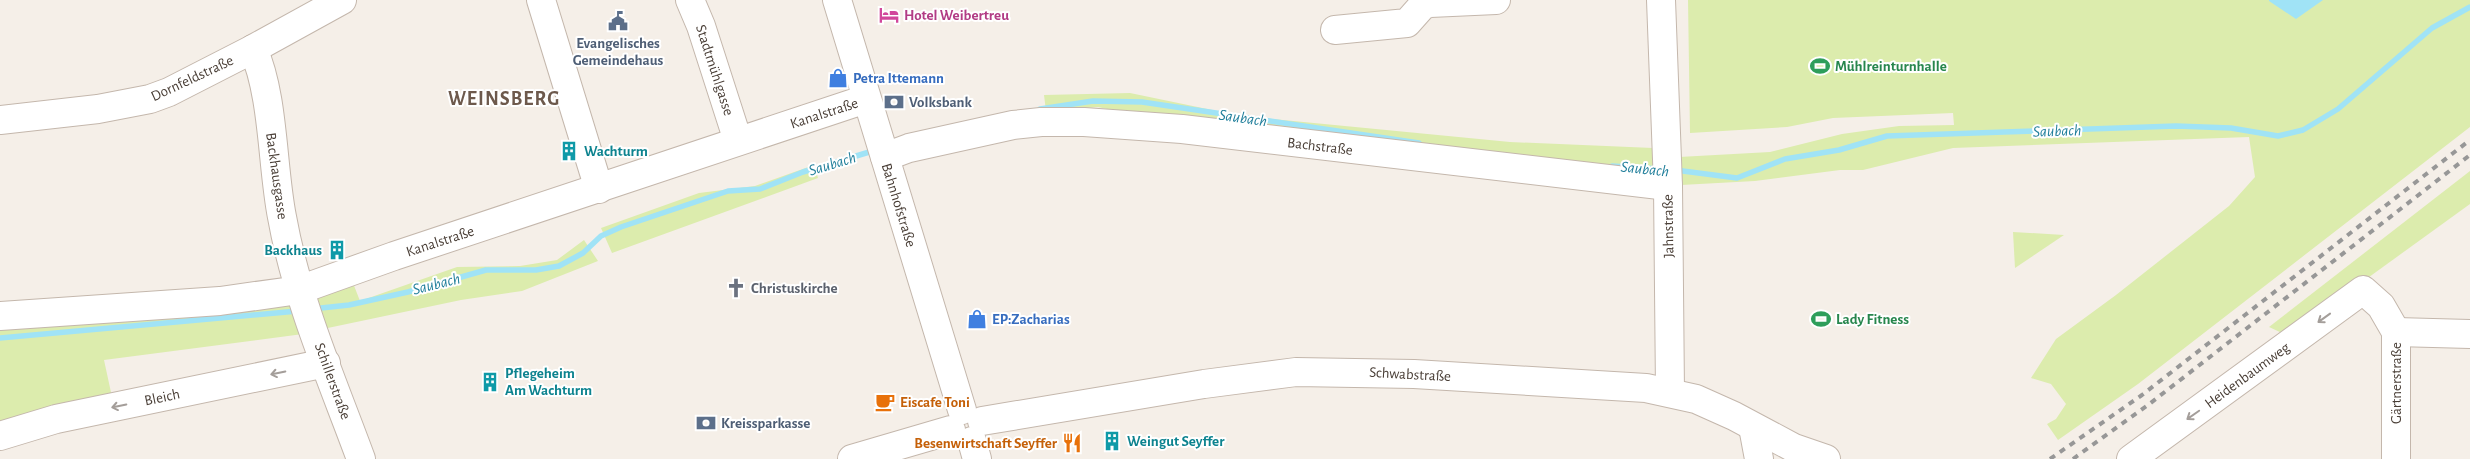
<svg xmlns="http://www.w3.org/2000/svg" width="2470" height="459" font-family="'Alegreya Sans',sans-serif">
	<rect width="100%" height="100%" fill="#f5efe8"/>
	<!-- green -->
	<g fill="#dcecad">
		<path d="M1688 0H2470V127L2138 384 2058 440 2047 424 2056 419 2066 404 2051 384 2031 378 2056 339 2116 295 2229 206 2255 177 2249 137 1953 148 1863 170H1840L1755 181 1681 185 1679 157 1770 152 1842 134 1899 126 1954 125 1953 113 1833 118 1787 127 1690 133Z"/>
		<path d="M1130 93 1241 116 1510 142 1653 148 1654 176 1153 119 1098 107 1046 111 1044 95Z"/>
		<path d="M814 165 818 178 612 253 601 228 699 193 755 186Z"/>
		<path d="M2470 171V204L2300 327 2282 333 2269 327Z"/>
		<path d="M2013 232 2064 235 2015 268Z"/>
		<path d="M584 240 598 261 522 291 461 300 323 329 312 297 353 283 360 301 457 267 520 266 557 260Z"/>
		<path d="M299 305 303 334 104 360 112 397 0 427V327Z"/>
	</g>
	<!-- water -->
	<path fill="#a0e3f6" d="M2323 0 2296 19 2269 1V0Z"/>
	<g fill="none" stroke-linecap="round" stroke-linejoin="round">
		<!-- stream -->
		<g stroke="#a0e3f6" stroke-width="5.5">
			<path d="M1040 109 1093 101 1142 102 1419 143"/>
			<path d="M1612 166 1660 169"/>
			<path d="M1675 170 1737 178 1785 159 1839 150 1887 136 2176 126 2231 128 2278 136 2303 130 2338 109 2432 28 2470 7"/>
			<path d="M312 309 349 305 408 292 486 270H536L559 266 583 253 601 236 621 227 728 191 760 189 803 172 876 150"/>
			<path d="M0 338 298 311"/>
		</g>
		<defs>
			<g id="minor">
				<path d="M541 0 599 189"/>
				<path d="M690 0 701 26 738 141"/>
				<path d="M837 0 962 410"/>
				<path d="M1661 0 1668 186 1670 392"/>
				<path d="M1335 30 1407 23 1423 5 1430 3 1496 0"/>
				<path d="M253 49C274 95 272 167 282 217 297 301 332 380 361 459"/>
				<path d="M0 120 98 109 150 99 169 92 253 49 342 0"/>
				<path d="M885 157 909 148 1013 125 1041 122H1084L1182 129 1668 186"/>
				<path d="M0 316 220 301 299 290 394 256 866 99"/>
				<path d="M2396 332 2470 334"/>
				<path d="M982 421 1204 384 1296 372 1414 374 1646 388 1696 399 1734 416 1794 448 1826 459"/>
				<path d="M1753 427 1759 459"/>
				<path d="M0 436 56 419 326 363"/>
				<path d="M972 441 977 459"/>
				<path d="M852 459 951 430"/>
				<path d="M2131 459 2363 290 2381 306 2396 332V459"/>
			</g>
		</defs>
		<!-- minor casing -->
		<use href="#minor" stroke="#c4b7ac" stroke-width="30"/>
		<!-- minor -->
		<use href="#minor" stroke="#fff" stroke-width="28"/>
		<!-- rail -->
		<g stroke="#979797" stroke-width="4" stroke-dasharray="6 6" stroke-linecap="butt">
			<path d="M2050 459 2142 395 2470 140"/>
			<path d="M2073 459 2148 405 2470 155"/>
		</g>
	</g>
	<!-- one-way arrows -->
	<defs><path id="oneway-shaft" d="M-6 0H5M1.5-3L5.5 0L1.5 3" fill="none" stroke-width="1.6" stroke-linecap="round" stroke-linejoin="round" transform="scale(1.25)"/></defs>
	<g stroke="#a49e9a">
		<use href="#oneway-shaft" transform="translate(2324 318) rotate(144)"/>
		<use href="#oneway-shaft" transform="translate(278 373) rotate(168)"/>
		<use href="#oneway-shaft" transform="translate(119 406) rotate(168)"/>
		<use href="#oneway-shaft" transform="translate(2193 415) rotate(145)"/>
	</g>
	<!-- icons -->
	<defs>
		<symbol id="hotel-bare" viewBox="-9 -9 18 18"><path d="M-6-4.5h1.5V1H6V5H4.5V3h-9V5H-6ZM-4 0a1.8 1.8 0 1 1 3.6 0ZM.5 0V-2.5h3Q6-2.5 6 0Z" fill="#d1479c" stroke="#fff" stroke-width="2.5" paint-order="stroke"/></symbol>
		<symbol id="civic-bare" viewBox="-9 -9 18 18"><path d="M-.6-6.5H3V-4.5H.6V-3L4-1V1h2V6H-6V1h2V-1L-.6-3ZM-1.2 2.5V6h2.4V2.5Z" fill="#5c6f8a" stroke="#fff" stroke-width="2.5" paint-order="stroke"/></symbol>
		<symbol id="stadium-bare" viewBox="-9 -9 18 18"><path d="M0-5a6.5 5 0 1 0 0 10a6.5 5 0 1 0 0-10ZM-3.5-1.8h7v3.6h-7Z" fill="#2e9e5b" stroke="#fff" stroke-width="2.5" paint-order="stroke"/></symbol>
		<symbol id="shop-bare" viewBox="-9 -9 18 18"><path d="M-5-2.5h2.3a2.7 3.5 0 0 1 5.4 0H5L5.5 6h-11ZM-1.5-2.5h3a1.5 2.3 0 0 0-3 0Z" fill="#3f7fe0" stroke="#fff" stroke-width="2.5" paint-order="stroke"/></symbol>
		<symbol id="bank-bare" viewBox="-9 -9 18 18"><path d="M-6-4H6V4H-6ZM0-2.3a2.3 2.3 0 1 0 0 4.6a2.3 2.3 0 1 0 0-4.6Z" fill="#5c6f8a" stroke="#fff" stroke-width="2.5" paint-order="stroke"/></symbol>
		<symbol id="building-bare" viewBox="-9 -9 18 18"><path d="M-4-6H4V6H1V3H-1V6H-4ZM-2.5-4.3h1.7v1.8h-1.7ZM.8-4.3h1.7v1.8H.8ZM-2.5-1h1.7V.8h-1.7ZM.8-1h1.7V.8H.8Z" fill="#0f9aa8" stroke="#fff" stroke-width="2.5" paint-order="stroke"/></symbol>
		<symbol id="church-bare" viewBox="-9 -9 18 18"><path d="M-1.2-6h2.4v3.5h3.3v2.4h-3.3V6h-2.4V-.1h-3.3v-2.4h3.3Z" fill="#6b7280" stroke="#fff" stroke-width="2.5" paint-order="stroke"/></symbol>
		<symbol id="cafe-bare" viewBox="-9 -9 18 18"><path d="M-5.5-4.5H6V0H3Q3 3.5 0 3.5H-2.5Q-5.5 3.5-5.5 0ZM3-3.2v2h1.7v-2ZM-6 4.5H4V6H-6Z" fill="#e8710a" stroke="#fff" stroke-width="2.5" paint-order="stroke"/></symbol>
		<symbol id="restaurant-bare" viewBox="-9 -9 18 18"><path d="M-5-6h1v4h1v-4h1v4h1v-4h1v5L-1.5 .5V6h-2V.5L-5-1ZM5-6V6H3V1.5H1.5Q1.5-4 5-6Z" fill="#e8710a" stroke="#fff" stroke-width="2.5" paint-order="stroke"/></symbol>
	</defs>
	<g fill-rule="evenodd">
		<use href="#hotel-bare" x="875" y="1" width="28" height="28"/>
		<use href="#civic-bare" x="604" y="7" width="28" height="28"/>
		<use href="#stadium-bare" x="1806" y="52" width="28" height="28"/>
		<use href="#shop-bare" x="824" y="64" width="28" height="28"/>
		<use href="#bank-bare" x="880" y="88" width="28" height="28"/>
		<use href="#building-bare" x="555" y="137" width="28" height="28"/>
		<use href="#building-bare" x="323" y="236" width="28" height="28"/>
		<use href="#church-bare" x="722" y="274" width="28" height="28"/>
		<use href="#shop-bare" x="963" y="305" width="28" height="28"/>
		<use href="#stadium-bare" x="1807" y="305" width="28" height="28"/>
		<use href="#building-bare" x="476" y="368" width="28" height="28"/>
		<use href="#cafe-bare" x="871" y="388" width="28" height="28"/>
		<use href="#bank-bare" x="692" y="409" width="28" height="28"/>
		<use href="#building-bare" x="1098" y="427" width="28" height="28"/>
		<use href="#restaurant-bare" x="1058" y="429" width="28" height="28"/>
	</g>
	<g text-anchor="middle" stroke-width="4" stroke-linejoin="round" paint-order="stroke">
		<!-- hotel labels -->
		<g font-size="15" font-weight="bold" fill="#b23c85" stroke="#fff" text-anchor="start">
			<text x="904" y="20">Hotel Weibertreu</text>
		</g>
		<!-- service labels -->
		<g font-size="15" font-weight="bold" fill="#4e5e75" stroke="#fff" text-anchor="start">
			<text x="618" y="48" text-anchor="middle">Evangelisches<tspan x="618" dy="17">Gemeindehaus</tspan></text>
			<text x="909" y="107">Volksbank</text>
			<text x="721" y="428">Kreissparkasse</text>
		</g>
		<!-- leisure labels -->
		<g font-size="15" font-weight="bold" fill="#27864d" stroke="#fff" text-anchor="start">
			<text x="1835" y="71">Mühlreinturnhalle</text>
			<text x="1836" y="324">Lady Fitness</text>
		</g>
		<!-- street labels -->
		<g font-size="15" fill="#493e36" stroke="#fff">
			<text transform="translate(715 70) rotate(72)" y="5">Stadtmühlgasse</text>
			<text transform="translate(192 78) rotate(-25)" y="5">Dornfeldstraße</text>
			<text transform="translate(824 113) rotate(-18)" y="5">Kanalstraße</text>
			<text transform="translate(1320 146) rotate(7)" y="5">Bachstraße</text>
			<text transform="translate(277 176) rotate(82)" y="5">Backhausgasse</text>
			<text transform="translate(899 205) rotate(73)" y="5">Bahnhofstraße</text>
			<text transform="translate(1668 226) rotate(-91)" y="5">Jahnstraße</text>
			<text transform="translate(440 241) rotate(-18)" y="5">Kanalstraße</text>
			<text transform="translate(1410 374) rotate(3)" y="5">Schwabstraße</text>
			<text transform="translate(2247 375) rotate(-36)" y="5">Heidenbaumweg</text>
			<text transform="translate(333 381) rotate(70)" y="5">Schillerstraße</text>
			<text transform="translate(2396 383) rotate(-90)" y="5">Gärtnerstraße</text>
			<text transform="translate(162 397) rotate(-12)" y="5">Bleich</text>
		</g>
		<!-- shop labels -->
		<g font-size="15" font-weight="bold" fill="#366cbe" stroke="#fff" text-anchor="start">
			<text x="853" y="83">Petra Ittemann</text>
			<text x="992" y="324">EP:Zacharias</text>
		</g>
		<!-- culture labels -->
		<g font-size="15" font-weight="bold" fill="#0d838f" stroke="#fff" text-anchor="start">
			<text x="584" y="156">Wachturm</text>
			<text x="322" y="255" text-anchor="end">Backhaus</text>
			<text x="505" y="378">Pflegeheim<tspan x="505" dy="17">Am Wachturm</tspan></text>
			<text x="1127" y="446">Weingut Seyffer</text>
		</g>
		<!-- worship labels -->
		<g font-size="15" font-weight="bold" fill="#5b616d" stroke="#fff" text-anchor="start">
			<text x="751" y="293">Christuskirche</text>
		</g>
		<!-- food labels -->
		<g font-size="15" font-weight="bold" fill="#c56008" stroke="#fff" text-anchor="start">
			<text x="900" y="407">Eiscafe Toni</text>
			<text x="1057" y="448" text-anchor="end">Besenwirtschaft Seyffer</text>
		</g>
		<!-- water labels -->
		<g font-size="16" font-style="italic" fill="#217f9b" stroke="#fff">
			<text transform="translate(1243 117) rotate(8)" y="6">Saubach</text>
			<text transform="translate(2057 130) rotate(-2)" y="6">Saubach</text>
			<text transform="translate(832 163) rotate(-17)" y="6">Saubach</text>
			<text transform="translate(1645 168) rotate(6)" y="6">Saubach</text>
			<text transform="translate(436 283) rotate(-14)" y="6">Saubach</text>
		</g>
		<!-- district labels -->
		<g font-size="20" font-weight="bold" letter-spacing="1" fill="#6d594c" stroke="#fff">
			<text x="504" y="105">WEINSBERG</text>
		</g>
	</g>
</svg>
